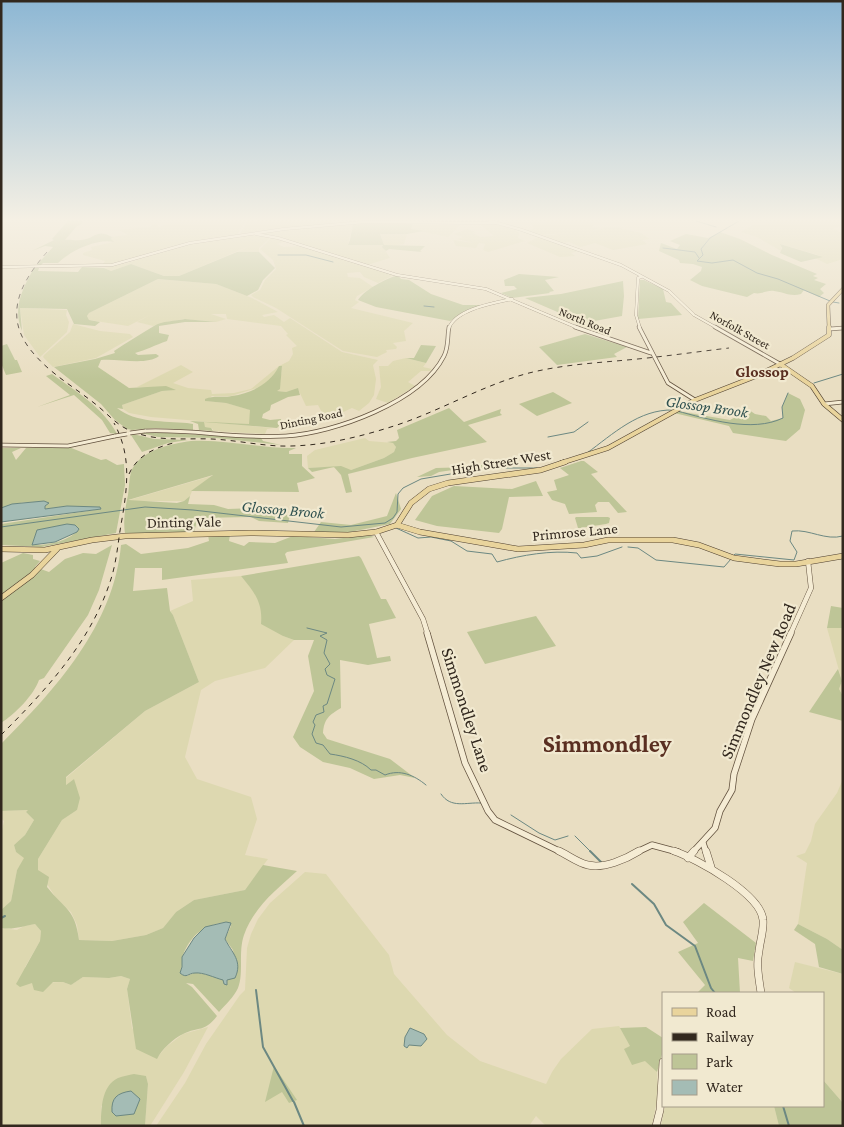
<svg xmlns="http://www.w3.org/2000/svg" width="844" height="1127" font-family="'Crimson Pro',serif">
	<rect width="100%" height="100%" fill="#e9dec2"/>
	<!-- farmland -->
	<g fill="#ddd8b0">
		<path d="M181 221H245L237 235 200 241 117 264 102 265 105 261 83 255V253L92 250 91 247 113 242 110 237 128 235 119 230 150 227 156 222 158 227Z"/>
		<path d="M247 221H331L333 224 240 234Z"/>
		<path d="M536 221 542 224 548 221H588L594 224 592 227 600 228 586 233 607 227 619 228 641 233 650 239 642 240 647 244 613 250 595 243 581 247 569 242 561 243 541 236 568 233 537 235 528 231 534 228 531 222Z"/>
		<path d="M771 221H843V226L833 228 843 234V238L840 239 843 241V259L827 264 815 258 821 256 781 244V251L757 237 741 232 753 225H766Z"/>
		<path d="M353 224 348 244 384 245 380 234H407L404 244 383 247 390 258 367 265 275 236 256 234 280 230Z"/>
		<path d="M413 224 459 225H460L448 237 411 229Z"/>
		<path d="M496 224 515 230 519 233 518 238 525 241 488 252 483 250 485 244 479 243 476 248 456 246 453 240 474 243 457 239 463 237 454 234 467 229 476 232 473 233 480 237 494 236 481 225Z"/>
		<path d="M251 235 271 237 259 248V252H237L252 245 179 276H164L131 264 111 271 104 268 127 263 189 244Z"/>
		<path d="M272 237 286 241 277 244 284 247 302 246 394 275 378 283 364 277 360 272 347 273 348 277 360 278 373 287 357 296 355 300 359 302 351 308 413 323 404 331 406 341 393 343 397 347 396 349 386 350 387 352 377 357 343 351 276 308 253 297 251 295 260 290 265 280 276 269 273 260 260 249Z"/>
		<path d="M538 237 579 251 571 253 575 256 560 257 527 243Z"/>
		<path d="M158 279 216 284 252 298 278 312 262 315 264 317 274 315 284 322 290 318 342 352 378 360 373 365 376 379 374 395 369 403 359 411 352 408 326 420 318 405 306 406 298 389 286 392 276 391 280 386 282 366H279L274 377 263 386 231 396H212L205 401 226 403 251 410 249 424 219 423 273 428 267 429 265 434 213 431V429L205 427 203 422H211L151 417 129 413 123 409 122 405 162 391 174 390 137 387 181 365 193 372 173 383 188 388 211 390 212 394 234 393 251 389 279 366 289 361 293 354 292 348 297 346 286 335 288 334 281 326 227 319 226 314H211L226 319 216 322 185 319 167 322 153 326 137 322 152 314 128 326 89 320 87 316 89 313Z"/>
		<path d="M20 308 67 310 66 315 69 322 67 332 40 357 24 335Z"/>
		<path d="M73 324 100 331 130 334 133 337 96 358 53 367 43 357 44 355 70 332Z"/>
		<path d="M406 358 426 363 423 367 432 369 430 371H421L408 382 415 386 388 403 376 399 381 387 379 366H388L393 361Z"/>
		<path d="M365 438 369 441 393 443 396 447 394 452 384 458 351 470 330 467 308 468 307 456 315 450Z"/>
		<path d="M215 475 192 491 190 496 184 501H126Z"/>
		<path d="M241 576 258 596 262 612 283 636 294 640 265 668 215 681 201 690 185 757 197 779 251 797 257 819 245 855 268 859 245 890 194 900 176 912 163 928 146 935 112 941 79 940 77 925 71 912 56 898 38 870V859L62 820 77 810 74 779 66 785V778L145 711 199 682 173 615 170 611 193 601 191 580Z"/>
		<path d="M827 628H843V696L839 689 842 681Z"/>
		<path d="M843 779V950L827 939 798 924 807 863 796 856 805 853 811 841 815 824 837 793Z"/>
		<path d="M29 810 26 812 34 820 25 835 14 845 16 852 25 858 17 870 11 901 1 910V835L4 821 1 818V811Z"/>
		<path d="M305 872 326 874 389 955 394 974 447 1035 480 1061 546 1084 552 1072 561 1059 592 1029 619 1026 631 1046 657 1072 658 1095 652 1126H546L536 1116 529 1126H156L185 1083 206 1044 240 995 245 990 247 948 251 934 258 919 270 903Z"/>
		<path d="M35 924 41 931 40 941 25 967 32 983 63 982 71 985 83 977 109 978 121 976 130 979 127 989 132 1028 157 1058 166 1047 183 1034 208 1027 184 1072 150 1126H145L148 1084 146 1076 101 1106V1126H1V928L17 930 24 926Z"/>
		<path d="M795 962 843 974V1103L823 1080V993H796L789 988Z"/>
		<path d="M665 1106H774L779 1126H661Z"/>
	</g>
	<!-- green -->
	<g fill="#bec597" fill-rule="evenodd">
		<path d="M65 221H83L82 224 77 226 65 240C71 239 73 241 81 240 95 239 96 228 112 237L111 239 114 242C97 238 70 251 58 263H43L40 266H36L53 247 45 246 32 251 54 240 52 239 67 222Z"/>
		<path d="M364 223 413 224 411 229 424 231 407 234H380L384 245 425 246 420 251 422 252 389 249 386 251 382 247 383 245H348L350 240 353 224Z"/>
		<path d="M720 232 740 239 772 255 817 274 813 276 818 278 814 280 826 284 820 289 824 293 819 297 804 290 801 294C790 297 784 292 774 291 766 290 761 295 754 293L747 297 702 286 690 280 701 271 702 267 693 264 680 263 679 260 659 251 661 243 677 249 680 245 670 241 686 234 708 238Z"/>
		<path d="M780 244 823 257 801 262 780 253 782 248Z"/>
		<path d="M237 252H259L275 268 263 280 258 290 247 296 216 284 158 279 89 313 87 316 89 320 100 322 95 326 74 324 67 309 20 308 22 331C12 308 23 288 34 268H39L38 271 78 272 82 267 104 268 111 271 131 264 164 276H179Z"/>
		<path d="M519 274 559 277 545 280 554 291 549 292 550 293 512 298 501 293 517 289 514 286H505L504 280Z"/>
		<path d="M398 275 401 279 409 280 431 294 463 305H487L460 315 450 321 376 307 358 300C365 289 386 279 398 275Z"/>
		<path d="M640 280H644L663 289 666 302 671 303 682 315 638 319Z"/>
		<path d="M623 281 624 296 622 316 583 323 525 298 561 294Z"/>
		<path d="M185 319 216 322H185L159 326V333L169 335 167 341C155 345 146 350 135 353L138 355 156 354 159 356C146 366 117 358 101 360L98 367 129 388 166 386 176 390 162 391 122 405 123 409 117 408C135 423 165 421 187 423L193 424V430L155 428 132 430 127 429 115 420 101 404 54 367 95 359 115 353 114 351C127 342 141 334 154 326 162 321 175 321 185 319Z"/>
		<path d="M585 334 627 347 614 354 617 357 557 365 539 347Z"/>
		<path d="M7 344 15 360H17L22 372 6 375 1 363V346Z"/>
		<path d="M421 345 436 346 426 363 406 358H414Z"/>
		<path d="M279 366H282L280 389 277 391 286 392 298 388 300 395 288 397 271 405 270 410 263 414 262 418 270 420 281 419V424L277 428 204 422 205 427 211 428 213 431 199 430 198 424 190 421 249 424 250 410 226 403 205 401V399C214 395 222 398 232 396 252 393 270 384 279 366Z"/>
		<path d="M52 374C75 391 103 407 117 434L110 433 102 420 74 395 37 407 70 395 46 376Z"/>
		<path d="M553 392 572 403 537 416 519 404Z"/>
		<path d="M788 393 800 399 805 410 800 429 786 441 733 433 729 426 674 413 677 411 730 420 749 410 755 414 766 416 771 421 783 418 782 407Z"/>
		<path d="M449 408 464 422 501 409 500 413 502 415 468 425 487 442 412 458 348 474 352 492 346 493 341 475 334 467 312 472 308 468 341 466 351 470 384 458 394 452 396 447 393 443 387 442 396 441 399 438 397 430Z"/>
		<path d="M147 432 261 438 263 441 281 445 216 438 158 437 141 433Z"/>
		<path d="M133 434 154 439 188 440 168 443 142 452 131 435Z"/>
		<path d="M191 441C227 439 261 449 296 448L289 451V454H302V466L315 478 297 483 299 492 191 491 213 475 128 500 177 503 184 501 190 496 188 504 214 505 228 509 255 508 290 515 288 523 259 521 251 517 198 518 194 532 125 534C123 520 125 509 128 495 129 488 129 479 131 472 139 450 171 444 191 441Z"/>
		<path d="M69 447 101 460 106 459 117 465 124 464 125 485 116 533 41 547 2 545 1 524 101 509 100 507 67 506 45 509V506C31 499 15 503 1 509V448H21L12 452 16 460 26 448ZM79 529C70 541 46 546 32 545L38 530Z"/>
		<path d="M581 461H584L598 472 591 474 627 512 618 513 609 502H598L595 505 597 512 569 514 565 504 552 500 547 492 557 490 554 480 569 475 560 468Z"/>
		<path d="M501 462 509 463 508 466 481 468 480 466 439 472 431 476 417 477 436 468 470 467Z"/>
		<path d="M536 481 543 496 509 497 502 529 499 533 437 526 415 520 432 496 454 486 512 489Z"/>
		<path d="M396 493 401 509 390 524 350 532H314L321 522 351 525 387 516Z"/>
		<path d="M576 517H608L610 518 609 523 606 524 580 528H578L575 518Z"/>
		<path d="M208 535H230L229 541 244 546 249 542 275 543 293 536 335 539 368 535 374 537 287 552 285 554 288 563 162 580V568H135L133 591 167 588 170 611 173 615 199 682 145 711 66 777V785L74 779 80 798 77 810 62 820 38 859V870L49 877 47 887C64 909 75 908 79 940L112 941 146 935 163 928 176 912 194 900 245 890 263 865 297 871C276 890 254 907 244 935 238 952 244 973 238 988 234 997 225 1005 219 1012L193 984 186 983 192 987 217 1016C204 1033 199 1026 183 1034 173 1039 162 1049 157 1059L136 1049 127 989 130 979 121 976 109 978 83 977 71 985 63 982H53L43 992 34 990 32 983 20 987 16 984 40 941 41 931 35 924C22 926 14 930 1 928V910L11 901 17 870 24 858 16 852 14 845 25 835 34 820 26 812 28 810 1 811V744C55 690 114 625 121 545L126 544 141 554 188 548 209 541ZM226 922 231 926 225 939 233 950 237 974 235 977 227 980 196 972 187 976 181 970C183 965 181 960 183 955 191 934 205 925 226 922Z"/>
		<path d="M112 545 99 590 88 615 44 678 39 680C34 695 14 715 1 723V563L23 553 33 555V559L40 561 35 567 49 572 65 559 83 553 96 554Z"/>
		<path d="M359 556 361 558 381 599H386L396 618 369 624 377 658 390 656 391 661 368 665 340 660 341 708C329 715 324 719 323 733L327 739 390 759 415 778 400 775 374 779 350 768 323 762 300 747 293 737 314 691 308 656 314 640H294L283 636 261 624C263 602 254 592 241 576Z"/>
		<path d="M831 606 843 608V628H827Z"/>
		<path d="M536 616 556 646 485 664 467 632Z"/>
		<path d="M838 669 842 681 839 689 843 696V721L809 712Z"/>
		<path d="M704 903 756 943 753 961 738 958 740 993H697L705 985 678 952 698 943 683 922Z"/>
		<path d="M798 924 827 939 843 950V974L819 967 815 944 794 930Z"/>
		<path d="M646 1027 663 1038V1051L657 1072 645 1061 632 1065 624 1049 630 1046 620 1028Z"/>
		<path d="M274 1066 297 1100 289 1103 282 1092 265 1102Z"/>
		<path d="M134 1074 146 1076 148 1084 145 1126H101C101 1110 101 1086 118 1078 123 1076 129 1075 134 1074Z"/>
		<path d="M823 1080 843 1103V1126H779L774 1106H823Z"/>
	</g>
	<!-- water -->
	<g fill="#a4bcb5" stroke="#6c8882">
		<path d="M44 501 49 503 45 506V509L67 506 100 507 101 509 1 522V508L12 504Z"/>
		<path d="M67 524 75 525 79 529 77 532 55 542 32 545 37 530Z"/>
		<path d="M226 922 231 923 225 939C232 953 243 961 235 978L227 980V985L224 984 223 980C215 978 203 972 195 973 188 973 187 979 180 973L182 967V957L194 938 205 927Z"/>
		<path d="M410 1028 424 1034 427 1039 421 1046 409 1045 407 1048 404 1046 405 1037Z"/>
		<path d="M131 1091 140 1099 134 1114 116 1116 112 1112C111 1098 117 1093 131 1091Z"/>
	</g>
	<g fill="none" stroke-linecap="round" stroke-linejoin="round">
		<!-- stream-far1 -->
		<g stroke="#6c8882" stroke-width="1">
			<path d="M696 221 716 227"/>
			<path d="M739 221 710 238 701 249 703 255 697 261 712 263 733 260 757 273 778 279 830 301"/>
			<path d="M663 248 695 252 699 258"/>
			<path d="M278 255H306L333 262"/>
			<path d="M833 302 839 303"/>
			<path d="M424 306 434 307"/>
			<path d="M814 383 843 374"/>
			<path d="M677 411C708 419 752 433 783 418L782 407 788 393"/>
			<path d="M548 437 574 432 588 422"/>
			<path d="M587 453C613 434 639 409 673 410"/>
			<path d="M1 527 145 507 193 510 341 527 385 523 393 518 397 512 398 494 403 488 421 479 486 468H537"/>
			<path d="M396 528 418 538 431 537 451 541 467 551 492 554 497 562C522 555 551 550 577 553L581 558 597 556 622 547"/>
			<path d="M628 547 638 548 656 560 724 567 731 559"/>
			<path d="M733 556 735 554 794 560 797 552 790 541 792 531C810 529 825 541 843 536"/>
			<path d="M307 628 327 633 320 636 327 640 324 653 330 664 325 669 327 675 335 679 327 704 323 706 324 712 316 715 313 722 315 725 312 734 316 743 323 745 330 754C344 756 361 760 371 770H376L385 775C400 769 414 775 426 785"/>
			<path d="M441 794C451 809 466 802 481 803"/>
			<path d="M511 815 539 833 555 840 568 836"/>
			<path d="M575 836 591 852"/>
		</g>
		<!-- stream -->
		<g stroke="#6c8882" stroke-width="2">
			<path d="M590 851 601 862"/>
			<path d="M632 884 654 904 666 925 695 946 711 988 715 993"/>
			<path d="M1 918 5 916"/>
			<path d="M256 990 263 1047 293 1101"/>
			<path d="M294 1102 304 1126"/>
			<path d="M783 1106 789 1126"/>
		</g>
		<defs>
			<g id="secondary-far4">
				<path d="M490 221 522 230 621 265 669 291 694 315 717 328"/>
				<path d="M256 234 278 238 397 275 486 289 578 328"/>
				<path d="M1 267 112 265 190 243 284 229 364 222 497 223"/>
				<path d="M449 328C456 309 494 303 512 299"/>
				<path d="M640 328 636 315 638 278 641 277"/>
			</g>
			<g id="secondary-far3">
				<path d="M575 327 651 353"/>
				<path d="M639 327 668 383 695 400"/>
				<path d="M715 327 780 364"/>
				<path d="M830 329 843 328"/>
				<path d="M824 404 843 402"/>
				<path d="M145 431C192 429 239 439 286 436 334 433 421 402 444 356 449 346 447 337 449 327"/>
				<path d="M1 445 68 446 115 436"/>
			</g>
			<g id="secondary-far2">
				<path d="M376 532 423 619 428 635"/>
				<path d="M790 635 811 588 808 561"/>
			</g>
			<g id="secondary-far1">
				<path d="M427 633 465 763 488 811 495 820 561 852"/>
				<path d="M703 843 706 852"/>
				<path d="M637 852 652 845 678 852"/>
				<path d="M693 852 715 828 720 811 732 790 734 774 752 719 791 633"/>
			</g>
			<g id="secondary">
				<path d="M559 851C568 855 578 863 588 865 604 869 626 859 639 851"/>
				<path d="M674 851C697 859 761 894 763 920 764 930 760 941 759 951 756 965 759 979 761 993"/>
				<path d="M706 851 711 867"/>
				<path d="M688 858 694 851"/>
				<path d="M656 1126 660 1110 663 1062"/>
			</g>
			<path id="primary-far2" d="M829 328 828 305 843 289"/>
			<g id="primary-far1">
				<path d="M780 364 812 386 824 404 843 420"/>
				<path d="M561 463 608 448 695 400 754 377 793 358 829 335V327"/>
			</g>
			<g id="primary">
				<path d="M397 525 411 503 429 489 448 483 541 470 565 462"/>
				<path d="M397 525 420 532 518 549 584 545 608 540H673L699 545 734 558 780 564H796L843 556"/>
				<path d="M1 549 45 550 92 540 125 536 250 533 348 535 376 532 397 525"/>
				<path d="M1 598 32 575 57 549"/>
			</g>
		</defs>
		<!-- secondary-far4 casing -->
		<use href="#secondary-far4" stroke="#62513e" stroke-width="3"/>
		<!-- secondary-far3 casing -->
		<use href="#secondary-far3" stroke="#62513e" stroke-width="4.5"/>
		<!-- secondary-far2 casing -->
		<use href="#secondary-far2" stroke="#62513e" stroke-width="5.5"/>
		<!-- secondary-far1 casing -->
		<use href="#secondary-far1" stroke="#62513e" stroke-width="7"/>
		<!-- secondary casing -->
		<use href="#secondary" stroke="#62513e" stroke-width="8"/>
		<!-- primary-far2 casing -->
		<use href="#primary-far2" stroke="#4e3f2f" stroke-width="4"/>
		<!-- primary-far1 casing -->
		<use href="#primary-far1" stroke="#4e3f2f" stroke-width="5"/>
		<!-- primary casing -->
		<use href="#primary" stroke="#4e3f2f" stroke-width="6"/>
		<!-- secondary-far4 -->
		<use href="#secondary-far4" stroke="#f5ecd4" stroke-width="2.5"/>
		<!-- secondary-far3 -->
		<use href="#secondary-far3" stroke="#f5ecd4" stroke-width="3"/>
		<!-- secondary-far2 -->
		<use href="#secondary-far2" stroke="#f5ecd4" stroke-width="4.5"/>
		<!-- secondary-far1 -->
		<use href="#secondary-far1" stroke="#f5ecd4" stroke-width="5.5"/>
		<!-- secondary -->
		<use href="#secondary" stroke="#f5ecd4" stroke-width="7"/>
		<!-- primary-far2 -->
		<use href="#primary-far2" stroke="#e9d49c" stroke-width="3"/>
		<!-- primary-far1 -->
		<use href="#primary-far1" stroke="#e9d49c" stroke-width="4"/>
		<!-- primary -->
		<use href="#primary" stroke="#e9d49c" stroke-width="5"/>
		<!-- rail -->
		<g stroke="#32281e" stroke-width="1" stroke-dasharray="5 5" stroke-linecap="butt">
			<path d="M47 252C19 284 2 318 34 354 51 374 74 387 94 403 106 412 116 425 131 431 157 442 184 438 212 439 234 440 257 445 280 446 320 447 360 437 397 425 442 410 483 385 529 373 561 365 594 363 627 360 661 357 695 352 729 348"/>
			<path d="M129 474C138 454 157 447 177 442"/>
			<path d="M1 735C45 691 90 643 110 582 117 562 118 540 122 519 128 484 131 454 114 423"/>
		</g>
		<defs>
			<g id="secondary-bridge">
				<path d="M130 433 145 431"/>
				<path d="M115 436 127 434"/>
			</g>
		</defs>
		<!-- secondary-bridge casing -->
		<use href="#secondary-bridge" stroke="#62513e" stroke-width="4.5" stroke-linecap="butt"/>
		<!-- secondary-bridge -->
		<use href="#secondary-bridge" stroke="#f5ecd4" stroke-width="3"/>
	</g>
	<!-- sky -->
	<linearGradient id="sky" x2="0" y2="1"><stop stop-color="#8db7d4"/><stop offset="0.58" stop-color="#f5f0e4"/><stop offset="1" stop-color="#f5f0e4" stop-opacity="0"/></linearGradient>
	<rect width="844" height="379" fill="url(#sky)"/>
	<g text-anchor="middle" stroke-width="4.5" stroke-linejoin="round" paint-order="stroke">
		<!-- far-street labels -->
		<g font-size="12" fill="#32281e" stroke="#f1e9d0">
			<text transform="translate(585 321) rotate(22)" y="4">North Road</text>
			<text transform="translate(740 330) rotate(29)" y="4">Norfolk Street</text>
			<text transform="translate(311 419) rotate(-12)" y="4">Dinting Road</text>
		</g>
		<!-- street labels -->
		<g font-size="15" fill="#32281e" stroke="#f1e9d0">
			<text transform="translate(501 462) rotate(-9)" y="5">High Street West</text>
			<text transform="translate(184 522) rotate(-1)" y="5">Dinting Vale</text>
			<text transform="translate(575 532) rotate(-5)" y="5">Primrose Lane</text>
		</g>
		<!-- far-district labels -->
		<g font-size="16" font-weight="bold" fill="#5a2f21" stroke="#f1e9d0">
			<text x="762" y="377">Glossop</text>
		</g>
		<!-- water labels -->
		<g font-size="16" font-style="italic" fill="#2e504f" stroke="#f1e9d0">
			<text transform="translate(707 406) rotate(8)" y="6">Glossop Brook</text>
			<text transform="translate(283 509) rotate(5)" y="6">Glossop Brook</text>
		</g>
		<!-- near-street labels -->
		<g font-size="18" fill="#32281e" stroke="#f1e9d0">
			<text transform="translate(758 681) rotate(-67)" y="6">Simmondley New Road</text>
			<text transform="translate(467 710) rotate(72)" y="6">Simmondley Lane</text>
		</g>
		<!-- near-district labels -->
		<g font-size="24" font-weight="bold" fill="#5a2f21" stroke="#f1e9d0">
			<text x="607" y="752">Simmondley</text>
		</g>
	</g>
	<!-- border -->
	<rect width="844" height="1127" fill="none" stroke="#32281e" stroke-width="5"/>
	<!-- legend -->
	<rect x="662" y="992" width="162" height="115" fill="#f1e9d0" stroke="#a59c89"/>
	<rect x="672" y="1008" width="25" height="8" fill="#e9d49c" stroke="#a59c89"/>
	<text x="706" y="1017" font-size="15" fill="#32281e">Road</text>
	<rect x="672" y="1033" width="25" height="8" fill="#32281e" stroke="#a59c89"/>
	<text x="706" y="1042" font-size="15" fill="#32281e">Railway</text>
	<rect x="672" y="1054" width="25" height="15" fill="#bec597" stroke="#a59c89"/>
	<text x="706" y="1067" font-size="15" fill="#32281e">Park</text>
	<rect x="672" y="1080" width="25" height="15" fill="#a4bcb5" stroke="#a59c89"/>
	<text x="706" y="1092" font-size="15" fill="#32281e">Water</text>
</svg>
